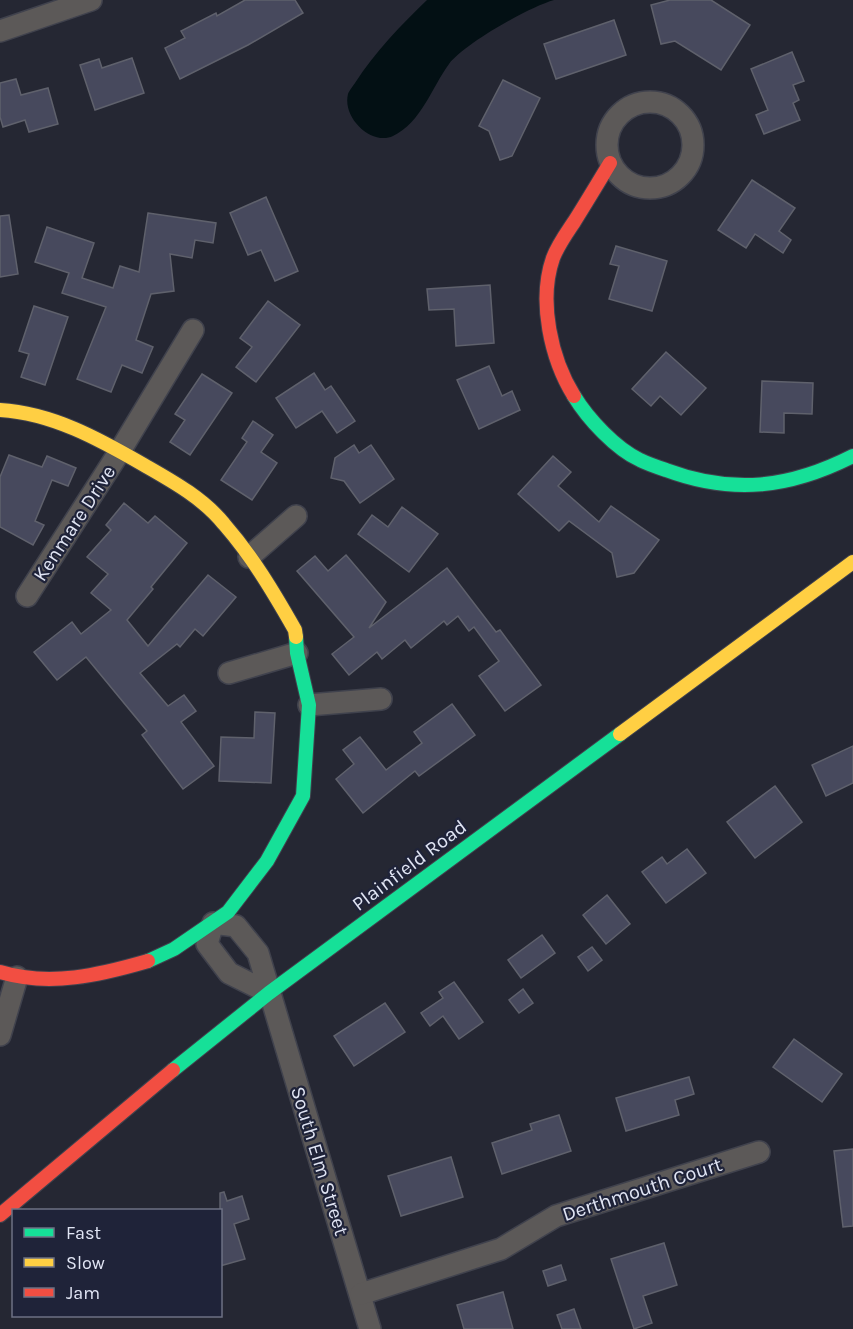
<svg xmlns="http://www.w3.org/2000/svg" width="853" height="1329" font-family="Karla,sans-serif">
	<rect width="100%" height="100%" fill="#252733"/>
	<!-- water -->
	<path fill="#031014" d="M427 0H554C529 7 464 44 449 64 432 87 421 123 393 136 372 146 342 118 348 94 349 91 353 86 355 83 375 52 401 25 427 0Z"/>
	<!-- building -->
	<g fill="#47495d" stroke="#5f616c" stroke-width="1.5">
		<path d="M245 0H295L303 13 248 45 180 79 165 48 185 38 181 31 216 13 217 16Z"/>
		<path d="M670 0H711L750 25 721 70 675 41 661 44 651 5Z"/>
		<path d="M614 20 626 55 556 79 544 44Z"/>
		<path d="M792 52 804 81 793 85 799 100 793 103 800 120 764 134 756 115 768 110 751 69Z"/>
		<path d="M132 58 144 93 95 110 80 65 99 59 102 68Z"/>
		<path d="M16 79 21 95 48 88 58 124 29 132 25 120 3 127 0 117V83Z"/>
		<path d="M503 80 540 98 512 156 500 160 489 131 479 126Z"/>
		<path d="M752 180 795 208 779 231 791 240 783 253 755 234 746 248 718 230Z"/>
		<path d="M266 197 298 271 275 281 261 250 248 255 230 213Z"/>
		<path d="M148 213 216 223 213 243 195 240 192 258 170 254 174 291 151 294 136 340 153 347 142 373 122 365 111 392 77 379 106 307 62 293 69 273 35 262 47 227 94 243 82 278 113 288 120 266 139 272Z"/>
		<path d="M9 215 18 274 0 277V216Z"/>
		<path d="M616 246 667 261 652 311 609 299 619 266 610 264Z"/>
		<path d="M490 285 494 343 456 346 454 309 429 310 427 289Z"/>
		<path d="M268 301 300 325 256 382 236 367 252 347 240 338Z"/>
		<path d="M34 306 68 317 45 385 21 377 29 354 19 351Z"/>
		<path d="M666 352 706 388 681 415 660 396 651 406 632 389Z"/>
		<path d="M489 366 502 396 512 391 520 410 479 429 457 380Z"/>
		<path d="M314 373 325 390 331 386 355 421 337 433 322 411 296 428 276 398Z"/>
		<path d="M202 374 232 393 190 455 170 442 185 420 175 414Z"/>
		<path d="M762 381 813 383 812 414 784 413V433L760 432Z"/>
		<path d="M253 421 273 435 261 452 277 463 252 500 221 480 247 442 242 438Z"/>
		<path d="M354 445 359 453 371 445 394 479 360 503 344 481 331 478 335 458Z"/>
		<path d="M9 455 42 467 47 456 76 468 68 486 52 480 35 521 44 525 33 545 0 527V477Z"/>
		<path d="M553 456 571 472 558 486 599 522 611 506 659 540 634 573 617 577 612 553 569 521 559 531 518 494Z"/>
		<path d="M124 503 148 523 155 516 187 543 151 587 153 589 127 620 148 646 208 575 236 597 203 636 195 629 180 647 177 644 140 673 168 706 184 695 196 711 181 722 214 766 183 789 142 735 147 731 86 657 57 680 34 652 72 622 81 634 111 610 91 593 108 574 87 557 111 530 106 525Z"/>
		<path d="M402 507 438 534 409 572 358 534 372 515 388 527Z"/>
		<path d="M346 555 386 602 369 628 447 568 496 632 500 630 541 685 505 711 479 676 499 661 474 627 469 631 458 616 447 625 444 621 411 648 405 640 382 659 377 652 349 675 332 654 354 637 297 571 315 556 328 571Z"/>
		<path d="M452 704 475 735 419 776 415 771 363 813 336 779 354 764 343 750 360 737 386 770 422 743 414 732Z"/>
		<path d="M255 712 275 713 271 783 219 781 221 737 254 738Z"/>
		<path d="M853 746V783L826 796 812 765Z"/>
		<path d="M775 786 802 822 755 858 727 822Z"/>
		<path d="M687 849 706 873 666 903 642 872 662 857 667 864Z"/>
		<path d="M607 895 630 924 606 944 583 915Z"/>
		<path d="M542 935 555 953 521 978 508 960Z"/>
		<path d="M592 947 602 960 588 971 578 957Z"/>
		<path d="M454 982 483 1022 459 1039 443 1016 430 1026 421 1013 443 998 439 992Z"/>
		<path d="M523 989 533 1003 519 1013 509 1000Z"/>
		<path d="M385 1003 405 1032 354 1066 334 1036Z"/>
		<path d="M794 1039 842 1074 822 1102 773 1067Z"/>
		<path d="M689 1077 694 1094 675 1100 679 1115 626 1131 616 1098Z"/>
		<path d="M559 1115 571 1151 502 1174 492 1143 532 1130 530 1124Z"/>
		<path d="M853 1149V1226L843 1227 834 1151Z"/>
		<path d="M451 1157 463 1197 401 1216 388 1176Z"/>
		<path d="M224 1192 227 1201 242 1196 249 1219 234 1224 245 1259 220 1266V1193Z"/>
		<path d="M664 1243 677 1285 643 1296 652 1323 634 1329 611 1259Z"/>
		<path d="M561 1265 566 1280 548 1286 543 1271Z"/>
		<path d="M503 1292 513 1329H464L457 1305Z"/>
		<path d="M574 1309 581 1329H562L557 1315Z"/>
	</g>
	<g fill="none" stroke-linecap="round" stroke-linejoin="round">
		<defs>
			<g id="street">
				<path d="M0 31 91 0"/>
				<circle cx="650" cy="145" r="43"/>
				<path d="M249 557 296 516"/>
				<path d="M27 596 120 451 193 330"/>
				<path d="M229 673 297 653"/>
				<path d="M309 705 381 699"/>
				<path d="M269 993 229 973 207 944 213 923 236 926 258 953 370 1329"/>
				<path d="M0 1035 17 977"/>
				<path d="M361 1294 501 1249 556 1216 759 1152"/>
			</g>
			<g id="fast">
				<path d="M574 396C588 419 616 449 640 460 648 464 657 467 666 470 733 495 790 488 853 456"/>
				<path d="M148 961 174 949 228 912 267 861 303 796 309 705 297 653 296 637"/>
				<path d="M173 1070 269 993 620 734"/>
			</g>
			<g id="slow">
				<path d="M0 410C52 413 99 439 144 465 172 481 203 498 224 524 252 556 274 593 295 630L296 637"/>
				<path d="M620 734 853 562"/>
			</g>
			<g id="jam">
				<path d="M574 396C551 359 538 301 553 258 558 245 566 234 574 222 586 203 598 183 610 163"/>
				<path d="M0 972C50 987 100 975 148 961"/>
				<path d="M0 1215 173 1070"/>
			</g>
		</defs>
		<!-- street casing -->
		<use href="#street" stroke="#40424d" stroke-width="24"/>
		<!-- fast casing -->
		<use href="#fast" stroke="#40424d" stroke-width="16"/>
		<!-- slow casing -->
		<use href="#slow" stroke="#40424d" stroke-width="16"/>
		<!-- jam casing -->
		<use href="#jam" stroke="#40424d" stroke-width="16"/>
		<!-- street -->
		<use href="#street" stroke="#5c5958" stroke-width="21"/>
		<!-- fast -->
		<use href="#fast" stroke="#16e098" stroke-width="14"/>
		<!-- slow -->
		<use href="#slow" stroke="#ffcf43" stroke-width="14"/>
		<!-- jam -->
		<use href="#jam" stroke="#f24e42" stroke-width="14"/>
	</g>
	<g text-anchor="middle" stroke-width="4.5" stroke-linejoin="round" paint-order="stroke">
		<!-- street labels -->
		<g font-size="20" fill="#e1e5f4" stroke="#1f2339">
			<text transform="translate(74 523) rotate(-57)" y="7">Kenmare Drive</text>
			<text transform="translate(409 865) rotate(-37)" y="7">Plainfield Road</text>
			<text transform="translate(320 1161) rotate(73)" y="7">South Elm Street</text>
			<text transform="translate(642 1189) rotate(-18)" y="7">Derthmouth Court</text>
		</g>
	</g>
	<!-- legend -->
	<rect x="12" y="1209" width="210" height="108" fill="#1f2339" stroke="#6d7184" stroke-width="1.5"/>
	<rect x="24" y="1228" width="30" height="9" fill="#16e098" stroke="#6d7184" stroke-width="1.5"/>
	<text x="66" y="1239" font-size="18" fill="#e1e5f4">Fast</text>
	<rect x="24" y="1258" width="30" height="9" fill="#ffcf43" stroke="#6d7184" stroke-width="1.5"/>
	<text x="66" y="1269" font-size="18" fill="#e1e5f4">Slow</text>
	<rect x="24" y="1288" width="30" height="9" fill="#f24e42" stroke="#6d7184" stroke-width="1.5"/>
	<text x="66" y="1299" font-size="18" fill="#e1e5f4">Jam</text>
</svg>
